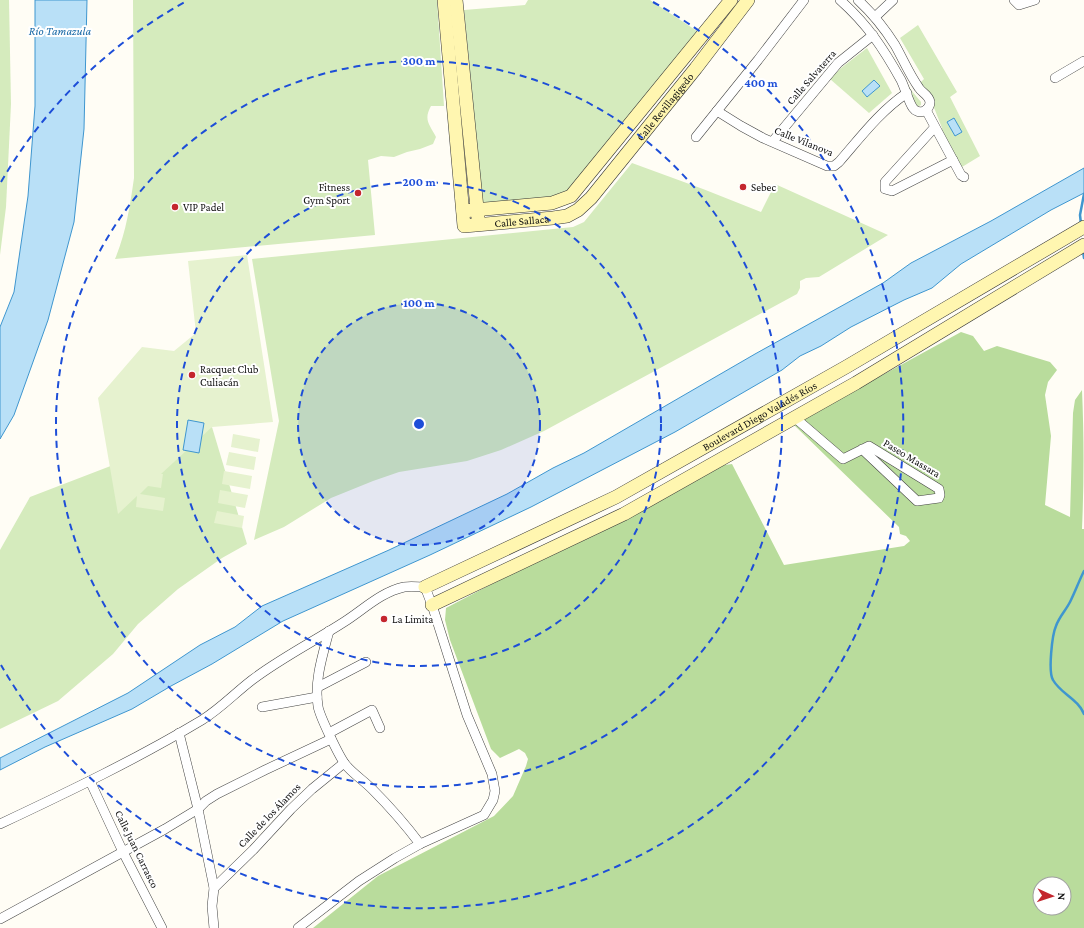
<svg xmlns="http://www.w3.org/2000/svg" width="1084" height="928" font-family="'Crimson Pro',serif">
	<rect width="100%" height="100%" fill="#fffdf5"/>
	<!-- green -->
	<g fill="#d5ebbd">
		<path d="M0 0H9L11 104 6 207 0 255Z"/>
		<path d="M133 0H437L444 106H431C423 120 430 125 436 137L433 144 420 149 407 152 394 157 381 156 368 160 375 235 115 259C126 233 130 206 134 178Z"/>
		<path d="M528 0H650L700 33 571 188 561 197 483 207 464 10 525 5Z"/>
		<path d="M918 25 957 92 950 97 980 156 962 167 942 132V128L933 105 920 83 924 79 900 38Z"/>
		<path d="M867 48 892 93 869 113 830 79 841 68Z"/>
		<path d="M891 56 893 57 911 90 921 102V105L917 107Z"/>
		<path d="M632 163 703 189 761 212 775 184 888 235 819 277 806 278 800 281V288L797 294 544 431 501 450 467 461 399 472 373 481 331 498 284 527 254 540 279 421 252 259 573 227 584 222Z"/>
		<path d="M212 427 247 544 222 558 178 589 138 624 113 654 58 701 0 729V550L30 497Z"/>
	</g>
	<!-- forest -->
	<path fill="#b9dc9c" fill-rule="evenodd" d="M961 332 973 336 984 351 997 346 1050 362 1057 370 1048 382 1045 395 1051 436 1045 505 1070 517 1073 413 1075 400 1082 390C1084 436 1084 483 1082 529H1084V928H313L378 876 494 816 513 796 526 766 528 759 525 753 519 749 500 758 491 749 450 640 445 620 446 608 718 466 732 464 784 565 904 546 910 541 906 536 900 534 899 527 793 424ZM1040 884H1064V908H1040Z"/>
	<!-- pitch -->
	<g fill="#e6f2cf">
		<path d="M247 255 273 422 212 427 161 474H163L161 488 148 486 140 494 165 498 163 511 136 507 137 496 118 514 98 398 142 347 174 351 196 333 188 261Z"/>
		<path d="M233 434 260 439 258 452 231 447Z"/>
		<path d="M229 452 256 457 254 470 226 465Z"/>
		<path d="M224 471 252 476 250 489 222 484Z"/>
		<path d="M220 490 248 495 245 508 218 503Z"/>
		<path d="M217 511 244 516 242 528 214 523Z"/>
	</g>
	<!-- water -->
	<g fill="#b9e0f7" stroke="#3f96cf">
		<path d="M35 0H87L84 129 74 222 48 320 14 415 0 439V327L14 292 28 196 35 106Z"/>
		<path d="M874 80 880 86 867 97 862 91Z"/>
		<path d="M954 118 962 132 955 136 947 122Z"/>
		<path d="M1084 168V193L1051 210 961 264 932 288 904 300 851 327 821 346 800 356 782 370 675 432 531 507 430 555 283 621 212 664 171 686 132 709 45 747 0 770V758L128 693 200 645 235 627 262 606 389 550 507 494 553 468 584 453 755 354 883 283 911 263 991 221Z"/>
		<path d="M188 420 204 423 199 453 183 450Z"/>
	</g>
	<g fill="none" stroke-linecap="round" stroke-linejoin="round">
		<!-- stream -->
		<g stroke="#3f96cf" stroke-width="2.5">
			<path d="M1081 224 1080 215 1084 194"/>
			<path d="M1083 251 1084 258"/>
			<path d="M1084 571C1079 581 1075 592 1070 602 1066 610 1059 617 1056 626 1052 635 1048 672 1053 680 1061 694 1078 699 1084 714"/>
		</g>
		<defs>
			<g id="street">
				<path d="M840 0C868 25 883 48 901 80 905 88 909 103 913 108 915 111 920 113 924 111 928 109 930 106 930 102 929 95 922 93 919 88 909 74 903 59 895 45 885 29 872 13 858 0"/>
				<path d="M1014 0 1019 5 1035 0"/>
				<path d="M875 17 893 0"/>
				<path d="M1055 78 1084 61"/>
				<path d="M926 110 961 175 964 177"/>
				<path d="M717 111 741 126 763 138 827 166H834L839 162C860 138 880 111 907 93"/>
				<path d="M934 128 885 182V189L892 191 896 189 953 160"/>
				<path d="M696 137 758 60 804 0"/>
				<path d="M773 141 838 63 873 35"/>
				<path d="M794 417 843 459 869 446 939 489 940 495 939 498 917 501 862 449"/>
				<path d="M329 631C323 654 314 681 318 706 319 715 339 756 345 764 352 773 363 780 372 789 389 806 405 824 420 844"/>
				<path d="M318 687 366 662"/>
				<path d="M262 707 317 697"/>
				<path d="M179 733 198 809 214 888 212 906 214 928"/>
				<path d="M329 733 372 710 380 728"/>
				<path d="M90 781 123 852 162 928"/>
				<path d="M0 824C68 792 137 759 202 720 220 709 235 693 252 680 281 658 313 642 344 622 363 610 381 592 404 587 411 586 418 587 425 587L432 605 467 715 492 774 495 791 493 800 484 815 420 844 395 858 359 881 298 928"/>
				<path d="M214 888 253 850 291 809 312 789 344 763"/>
				<path d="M0 919 165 829 198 809 206 801 217 794 265 770 331 739"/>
			</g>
			<g id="secondary">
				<path id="s1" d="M444 0 464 226 553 218 567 216 578 210 591 198 696 68 748 0"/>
				<path d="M456 0 478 218"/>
				<path d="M463 211 552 203 571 196 731 0"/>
				<path id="s2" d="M425 587 616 497 846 367 1084 227"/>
				<path d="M432 605 624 514 856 383 1084 245"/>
			</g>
		</defs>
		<!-- street casing -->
		<use href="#street" stroke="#444" stroke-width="10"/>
		<!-- secondary casing -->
		<use href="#secondary" stroke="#333" stroke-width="14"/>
		<!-- street -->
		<use href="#street" stroke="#fff" stroke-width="9"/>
		<!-- secondary -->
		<use href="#secondary" stroke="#fff6b0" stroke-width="13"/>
	</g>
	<!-- distance rings -->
	<circle cx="419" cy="424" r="121" fill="#1d4ed8" fill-opacity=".12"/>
	<g fill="none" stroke="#1d4ed8" stroke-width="2" stroke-dasharray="7 5">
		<circle cx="419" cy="424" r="121"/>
		<circle cx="419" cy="424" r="242"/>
		<circle cx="419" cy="424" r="363"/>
		<path d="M1 182A483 483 0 0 1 185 2M653 2A483 483 0 1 1 1 665"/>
	</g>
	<!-- markers -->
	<g fill="#c4262e" stroke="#fff" stroke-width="1.5">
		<circle cx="743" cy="187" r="4"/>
		<circle cx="358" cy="193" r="4"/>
		<circle cx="175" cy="207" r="4"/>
		<circle cx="192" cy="375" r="4"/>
		<circle cx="384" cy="619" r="4"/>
	</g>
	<g text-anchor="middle" stroke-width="4" stroke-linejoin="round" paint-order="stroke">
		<!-- street labels -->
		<g font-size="11" fill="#111" stroke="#fff">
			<text transform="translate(811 77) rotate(-49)" y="4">Calle Salvaterra</text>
			<text dy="4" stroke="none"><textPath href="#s1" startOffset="478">Calle Revillagigedo</textPath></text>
			<text transform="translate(804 141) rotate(22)" y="4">Calle Vilanova</text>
			<text dy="4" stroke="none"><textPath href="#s1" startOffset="285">Calle Sallaca</textPath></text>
			<text dy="4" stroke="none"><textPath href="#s2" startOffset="376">Boulevard Diego Valadés Ríos</textPath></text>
			<text transform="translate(912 458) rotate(31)" y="4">Paseo Massara</text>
			<text transform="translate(269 815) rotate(-46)" y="4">Calle de los Álamos</text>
			<text transform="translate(137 849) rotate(64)" y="4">Calle Juan Carrasco</text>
		</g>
		<!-- poi labels -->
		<g font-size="11" fill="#111" stroke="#fff" text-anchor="start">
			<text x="350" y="191" text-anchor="end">Fitness<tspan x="350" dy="13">Gym Sport</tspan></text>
			<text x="751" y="191">Sebec</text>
			<text x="183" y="211">VIP Padel</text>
			<text x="200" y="373">Racquet Club<tspan x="200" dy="13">Culiacán</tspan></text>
			<text x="392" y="623">La Limita</text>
		</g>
		<!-- water labels -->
		<g font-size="12" font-style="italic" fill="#1768a6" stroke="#fff">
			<text x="60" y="35">Río Tamazula</text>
		</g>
	</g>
	<circle cx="419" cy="424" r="6" fill="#1d4ed8" stroke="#fff" stroke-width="2"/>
	<g font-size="12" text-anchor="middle" font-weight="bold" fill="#1d4ed8" stroke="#fff" stroke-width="4" stroke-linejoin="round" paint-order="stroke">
		<text x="419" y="65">300 m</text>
		<text x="761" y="87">400 m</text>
		<text x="419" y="186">200 m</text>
		<text x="419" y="307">100 m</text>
	</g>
	<!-- north arrow -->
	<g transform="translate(1052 896) rotate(93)"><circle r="19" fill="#ffffff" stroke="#a0a0a0"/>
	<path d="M0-3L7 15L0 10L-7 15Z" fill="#c4262e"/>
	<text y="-6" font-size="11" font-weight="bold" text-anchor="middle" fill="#111111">N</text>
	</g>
</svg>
